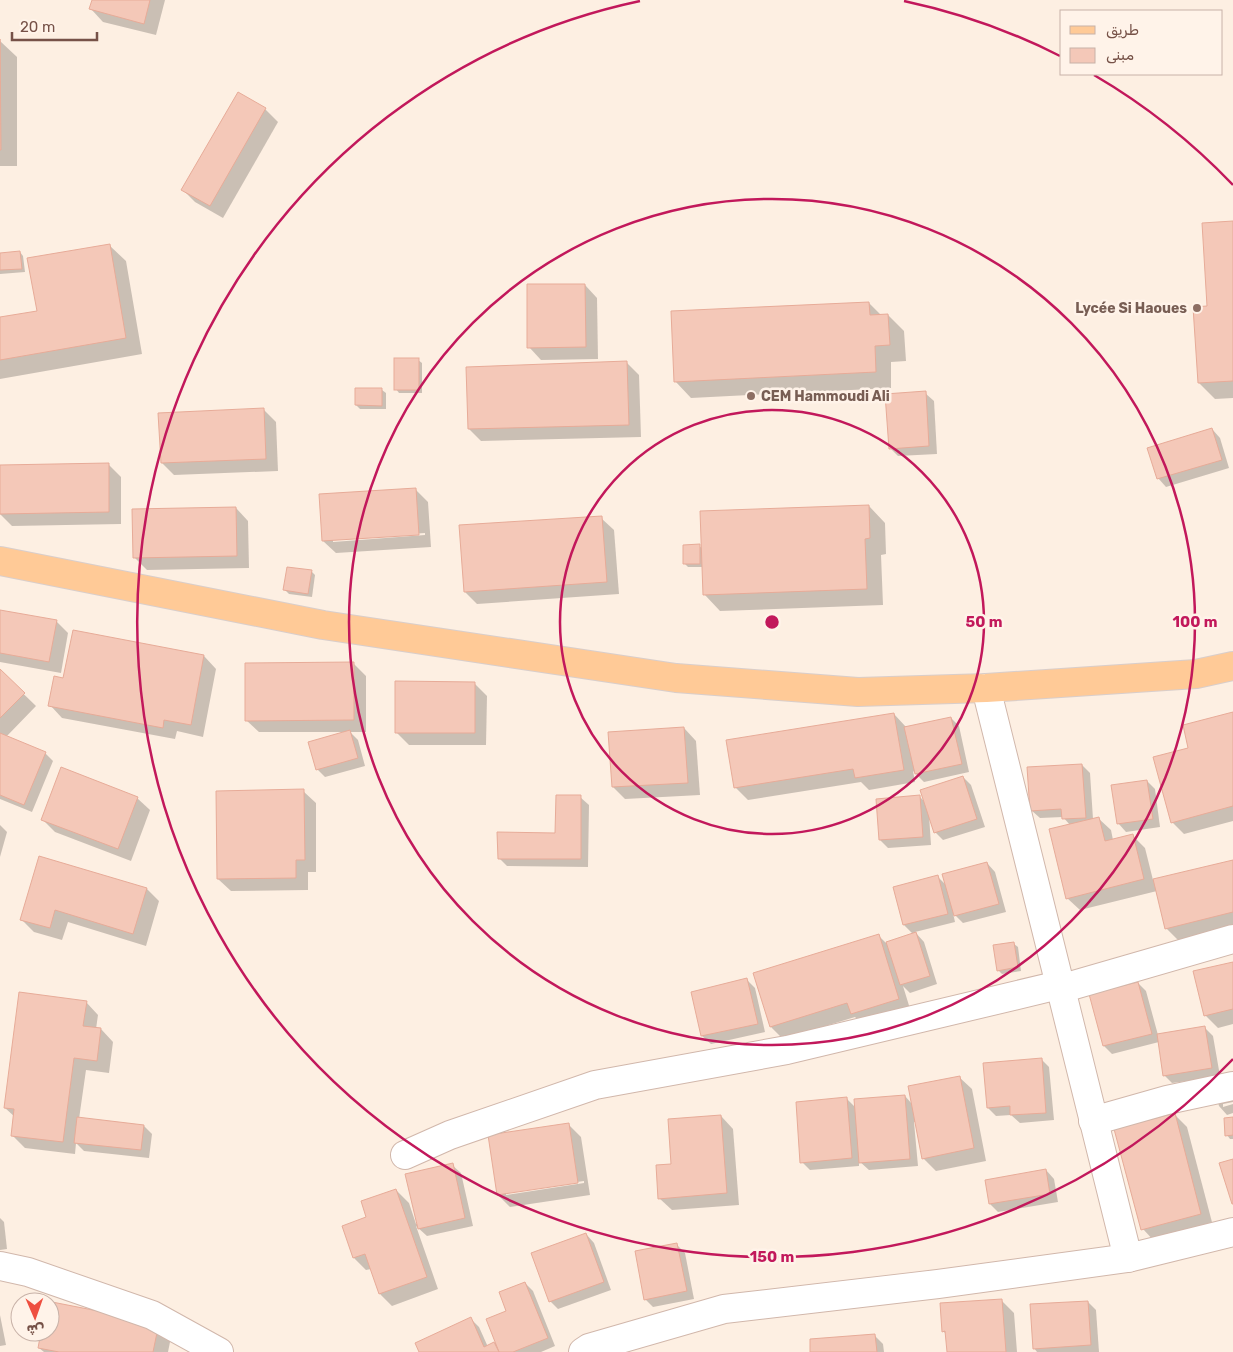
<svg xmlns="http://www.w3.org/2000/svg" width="1233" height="1352" font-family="Rubik,Cairo,sans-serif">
	<rect width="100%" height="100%" fill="#fdefe2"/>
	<!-- shadow -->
	<g fill="#0003" fill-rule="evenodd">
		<path d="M93 0H165L156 35 103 22 91 9Z"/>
		<path d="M0 41 17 57V166H0Z"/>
		<path d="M238 94 265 109 278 122 223 218 195 202 183 190Z"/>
		<path d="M1233 223V398L1215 399 1199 383 1208 307Z"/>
		<path d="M109 245 126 261 142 354 0 379V318L38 312Z"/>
		<path d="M20 252 23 256 25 272 0 274V254Z"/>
		<path d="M585 285 597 298 598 359 541 360 529 347Z"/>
		<path d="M869 303 881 315H888L904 331 906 361 891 362V388L691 398 675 381Z"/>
		<path d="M418 360 422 363V393H399L396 389Z"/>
		<path d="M627 363 639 375 641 437 481 441 469 429Z"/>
		<path d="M382 390 386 393V409H360L356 405Z"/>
		<path d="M925 393 934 401 937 454 898 456 890 448Z"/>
		<path d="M264 410 276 422 278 471 174 475 162 463Z"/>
		<path d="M1212 429 1220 438 1229 468 1166 487 1158 478Z"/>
		<path d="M108 464 121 477V524L12 526 0 514V466Z"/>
		<path d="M415 489 428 502 431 547 336 553 323 541ZM425 533V535L333 542V539Z"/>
		<path d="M869 506 885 523 886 554 881 555 883 605 720 611 704 594 703 567H688L684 563 699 546 702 548Z"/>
		<path d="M236 508 248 521 249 568 147 570 134 557Z"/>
		<path d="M601 518 614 530 619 594 477 604 465 592Z"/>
		<path d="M311 571 315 575 312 597 289 594 285 590Z"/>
		<path d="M0 611 56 621 68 633 61 673 0 662Z"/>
		<path d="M204 656 216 669 203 737 177 731 175 739 62 718 50 705 64 679Z"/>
		<path d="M353 663 366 676V732H350L358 740 365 766 325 777 317 769 345 732H259L246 720Z"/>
		<path d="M0 671 36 706 6 737 45 753 53 761 32 812 0 799Z"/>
		<path d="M474 683 487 696 486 745H409L397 733Z"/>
		<path d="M1233 713V821L1184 834 1172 822Z"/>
		<path d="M894 714 906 727 951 718 959 726 969 772 924 782 913 771 915 782 869 790 861 782 748 800 735 787Z"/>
		<path d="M684 728 696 741 700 795 625 799 613 787Z"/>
		<path d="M1082 765 1090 773 1093 819 1098 818 1111 830 1113 840 1132 835 1145 848 1153 880 1233 861V927L1178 940 1166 928 1157 891 1080 910 1067 898 1070 825 1063 817 1040 818 1031 810Z"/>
		<path d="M963 777 971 785 985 827 943 840 935 832 929 815 931 845 888 848 880 840 919 796 926 803Z"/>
		<path d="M1147 781 1155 789 1160 827 1126 832 1118 823Z"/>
		<path d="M303 791 316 803V872H308V890L231 891 218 879Z"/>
		<path d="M580 797 589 805 588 867 507 866 499 858 557 834Z"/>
		<path d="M137 798 150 810 131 861 55 832 42 819Z"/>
		<path d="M0 825 7 832 0 857Z"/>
		<path d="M40 857 147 889 159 901 146 946 68 922 62 940 34 932 21 919Z"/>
		<path d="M987 863 995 872 1006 912 963 923 953 913 955 922 915 932 924 942 937 984 910 993 903 986 911 1012 864 1026 855 1017 783 1039 771 1027 879 936 886 943 913 934 904 925 938 877 947 886Z"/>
		<path d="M1014 944 1018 947 1021 971 1002 974 998 970Z"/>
		<path d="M1233 963V1024L1218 1028 1205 1015Z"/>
		<path d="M747 980 755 988 765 1032 711 1044 702 1036Z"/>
		<path d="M1138 983 1146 991 1158 1035 1205 1028 1213 1036 1220 1076 1233 1073V1102L1223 1104V1107L1233 1104V1113L1227 1115 1219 1106 1211 1078 1172 1083 1164 1075 1159 1042 1112 1054 1104 1046Z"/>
		<path d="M86 1002 98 1015 96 1029H101L113 1042 109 1073 86 1070 79 1119 144 1126 152 1134 149 1158 84 1151 76 1143 75 1154 25 1148 12 1135 15 1117 5 1108Z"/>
		<path d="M1041 1059 1049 1067 1054 1120 1020 1123 1011 1115 996 1116 988 1108Z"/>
		<path d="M959 1077 972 1089 986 1161 936 1171 923 1158 916 1122H914L918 1166 869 1170 859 1161V1166L810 1170 802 1162 847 1099 856 1108 905 1096 912 1104Z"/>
		<path d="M1174 1114 1187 1127 1213 1226 1155 1242 1143 1229Z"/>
		<path d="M721 1116 733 1129 739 1205 672 1210 659 1198 673 1165Z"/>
		<path d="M1233 1118V1139H1230L1227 1135Z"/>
		<path d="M568 1124 581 1137 590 1195 510 1207 498 1195ZM584 1181V1183L506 1195V1192Z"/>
		<path d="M452 1165 461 1173 473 1226 427 1236 416 1226 438 1289 392 1306 380 1294 371 1269 366 1270 354 1258 343 1226 368 1218 396 1190 409 1203 416 1224H418Z"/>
		<path d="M1046 1170 1054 1179 1058 1202 998 1212 990 1204Z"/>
		<path d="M0 1218 4 1222 7 1249 0 1250Z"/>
		<path d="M586 1234 594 1243 611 1290 558 1309 550 1301Z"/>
		<path d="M677 1245 685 1253 694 1299 653 1307 645 1299Z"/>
		<path d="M525 1283 533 1291 555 1346 541 1352H420L470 1318 479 1327 488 1347 497 1342 508 1312Z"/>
		<path d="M1002 1301 1014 1313 1017 1352H948L947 1335 943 1331Z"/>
		<path d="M1088 1302 1096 1310 1099 1352H1037L1034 1348Z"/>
		<path d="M50 1303 171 1337 168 1352H44L39 1348 42 1332H50Z"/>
		<path d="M0 1315 6 1345 0 1346Z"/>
		<path d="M875 1336 883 1344 884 1352H812Z"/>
	</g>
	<!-- building -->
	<g fill="#f4c8b8" stroke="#e7ab98">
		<path d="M92 0H150L144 24 89 9Z"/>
		<path d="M0 39 1 150H0Z"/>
		<path d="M238 92 266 108 210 206 181 190Z"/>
		<path d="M1233 221V381L1198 383 1193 307 1207 306 1202 223Z"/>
		<path d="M110 244 126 338 0 360V317L37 311 27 258Z"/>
		<path d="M20 251 22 269 0 270V253Z"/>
		<path d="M527 284H585L586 347 527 348Z"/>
		<path d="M869 302 870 315 888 314 890 345 875 346 876 372 674 382 671 311Z"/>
		<rect x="394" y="358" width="25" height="32"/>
		<path d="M627 361 629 425 468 429 466 367Z"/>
		<path d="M355 388H382V406L355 405Z"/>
		<path d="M926 391 929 446 889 449 885 394Z"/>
		<path d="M264 408 266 459 161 463 158 413Z"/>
		<path d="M1212 428 1222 460 1157 479 1147 448Z"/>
		<path d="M109 463V512L0 514V465Z"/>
		<path d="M416 488 419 535 322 541 319 494Z"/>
		<path d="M869 505 870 538 865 539 867 589 703 595 700 511Z"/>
		<path d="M236 507 237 556 133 558 132 509Z"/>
		<path d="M602 516 607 582 464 592 459 525Z"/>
		<path d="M700 544V564H683V545Z"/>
		<path d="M287 567 312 570 308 594 283 590Z"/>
		<path d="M0 610 57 620 49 662 0 653Z"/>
		<path d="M73 630 204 655 191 725 164 720 163 728 48 706 54 676 63 678Z"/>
		<path d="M354 662V720L245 721V663Z"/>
		<path d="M0 669 25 693 0 718Z"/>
		<path d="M395 681 475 682V733H395Z"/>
		<path d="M1233 712V806L1171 823 1153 757 1188 748 1183 725Z"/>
		<path d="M894 713 904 770 855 778 853 769 734 788 726 740Z"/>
		<path d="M951 717 962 764 915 774 904 727Z"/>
		<path d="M684 727 688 783 612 787 608 732Z"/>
		<path d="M350 730 358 758 316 770 308 742Z"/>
		<path d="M0 733 46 752 24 805 0 795Z"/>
		<path d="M1082 764 1086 818 1062 819 1061 809 1030 811 1027 767Z"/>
		<path d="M61 767 138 797 118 849 41 820Z"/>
		<path d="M963 776 977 819 934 833 920 790Z"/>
		<path d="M1147 780 1153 819 1117 824 1111 785Z"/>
		<path d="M304 789 305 860H296V878L217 879 216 791Z"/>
		<path d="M556 795H581V859H498L497 832 555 833Z"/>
		<path d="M920 795 923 837 879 840 876 799Z"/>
		<path d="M1099 817 1105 841 1133 834 1144 879 1066 899 1049 829Z"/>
		<path d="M39 856 147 888 133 934 55 910 50 928 20 920Z"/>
		<path d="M1233 860V912L1165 929 1153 879Z"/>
		<path d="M987 862 999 904 954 916 942 874Z"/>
		<path d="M938 875 948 914 903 925 893 887Z"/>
		<path d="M916 932 930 976 900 985 886 942Z"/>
		<path d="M879 934 899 999 851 1014 847 1003 770 1027 753 973Z"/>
		<path d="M1014 942 1018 967 997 971 993 945Z"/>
		<path d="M1233 962V1009L1204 1016 1193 971Z"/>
		<path d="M747 978 758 1024 701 1036 691 992Z"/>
		<path d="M1138 982 1152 1034 1103 1046 1089 994Z"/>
		<path d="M19 992 87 1001 83 1026 101 1028 97 1061 74 1058 63 1142 11 1136 14 1109 4 1108Z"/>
		<path d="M1205 1026 1212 1068 1163 1076 1157 1034Z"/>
		<path d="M1042 1058 1046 1113 1010 1115V1106L987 1108 983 1063Z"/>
		<path d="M960 1076 974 1148 922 1159 908 1086Z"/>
		<path d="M905 1095 910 1159 859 1163 854 1099Z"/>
		<path d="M847 1097 852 1158 800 1163 796 1102Z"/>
		<path d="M1175 1113 1201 1214 1141 1230 1114 1129Z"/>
		<path d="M721 1115 727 1193 658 1199 656 1165 671 1164 668 1119Z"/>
		<path d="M77 1117 144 1125 141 1150 74 1143Z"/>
		<path d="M1233 1117V1135L1225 1136 1224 1118Z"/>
		<path d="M569 1123 578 1183 497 1195 488 1135Z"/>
		<path d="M1233 1159V1204H1232L1219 1163Z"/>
		<path d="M453 1163 465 1218 418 1229 405 1174Z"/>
		<path d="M1046 1169 1050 1194 989 1204 985 1180Z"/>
		<path d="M396 1189 427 1277 379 1294 365 1254 353 1258 342 1226 366 1217 361 1201Z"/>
		<path d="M586 1233 604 1282 549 1302 531 1253Z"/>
		<path d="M677 1243 687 1291 644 1300 635 1251Z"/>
		<path d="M525 1282 548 1338 513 1352H499L486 1319 506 1311 499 1292Z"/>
		<path d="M1002 1299 1006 1352H947L945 1331 942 1332 940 1303Z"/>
		<path d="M47 1301 159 1323 153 1352H59L38 1348 41 1332H50V1302Z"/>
		<path d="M1088 1301 1091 1345 1033 1349 1030 1304Z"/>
		<path d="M471 1317 484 1347 494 1342 499 1352H419L415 1343Z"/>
		<path d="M875 1334 877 1352H810V1339Z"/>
	</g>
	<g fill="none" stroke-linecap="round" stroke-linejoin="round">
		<defs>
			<g id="minor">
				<path d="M986 688 1128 1258 1233 1232"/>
				<path d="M1060 989 1233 939"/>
				<path d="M1093 1121 1167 1100 1233 1086"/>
				<path d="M405 1155 450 1135 595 1085 787 1050 1059 985"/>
				<path d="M0 1266 28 1272 152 1315 219 1352"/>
				<path d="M583 1352 589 1348 724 1309 938 1284 1128 1258"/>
			</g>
			<path id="major" d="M0 561 323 625 676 678 858 692 986 688 1196 674 1233 666"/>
		</defs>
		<!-- minor casing -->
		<use href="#minor" stroke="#d1b7ab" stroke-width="30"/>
		<!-- major casing -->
		<use href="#major" stroke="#d9cecb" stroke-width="30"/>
		<!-- minor -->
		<use href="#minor" stroke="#fff" stroke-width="28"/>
		<!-- major -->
		<use href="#major" stroke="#ffca97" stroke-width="28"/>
	</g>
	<!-- distance rings -->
	<g fill="none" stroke="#c2185b" stroke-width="2.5">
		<circle cx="772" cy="622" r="212"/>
		<circle cx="772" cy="622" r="423"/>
		<path d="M1233 1059A635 635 0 1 1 640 1M904 1A635 635 0 0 1 1060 56M1094 75A635 635 0 0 1 1233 185"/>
	</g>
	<!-- markers -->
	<g fill="#8d6e63" stroke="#fff3e9" stroke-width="2">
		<circle cx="1197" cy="308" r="5"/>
		<circle cx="751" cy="396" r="5"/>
	</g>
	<g text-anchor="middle" stroke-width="5" stroke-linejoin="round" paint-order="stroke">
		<!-- education labels -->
		<g font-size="14" font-weight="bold" fill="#785e54" stroke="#fff3e9" text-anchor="end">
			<text x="1187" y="313">Lycée Si Haoues</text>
			<text x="761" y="401" text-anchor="start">CEM Hammoudi Ali</text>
		</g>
	</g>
	<circle cx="772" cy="622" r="8" fill="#c2185b" stroke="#fff3e9" stroke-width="2.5"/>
	<g font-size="15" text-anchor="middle" font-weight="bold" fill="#c2185b" stroke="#fff3e9" stroke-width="5" stroke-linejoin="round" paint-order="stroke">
		<text x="984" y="627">50 m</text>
		<text x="1195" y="627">100 m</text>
		<text x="772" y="1262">150 m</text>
	</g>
	<!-- legend -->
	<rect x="1060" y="10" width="162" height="65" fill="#fff3e9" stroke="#c8b2a8"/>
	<rect x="1070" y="26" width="25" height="8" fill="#ffca97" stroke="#c8b2a8"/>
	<text x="1106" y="35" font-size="15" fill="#765147">طريق</text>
	<rect x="1070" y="48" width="25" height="15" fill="#f4c8b8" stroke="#c8b2a8"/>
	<text x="1106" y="60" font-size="15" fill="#765147">مبنى</text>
	<!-- north arrow -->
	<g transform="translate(35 1317) rotate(178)"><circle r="24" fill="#fff3e9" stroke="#c8b2a8"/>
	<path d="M0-4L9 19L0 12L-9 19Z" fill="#ee4f40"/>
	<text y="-8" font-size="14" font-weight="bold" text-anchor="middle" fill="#765147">ش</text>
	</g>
	<!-- scale -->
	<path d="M12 32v8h85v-8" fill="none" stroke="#765147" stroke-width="2.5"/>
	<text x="20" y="32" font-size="15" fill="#765147" stroke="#fff3e9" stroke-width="4" paint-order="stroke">20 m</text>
</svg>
